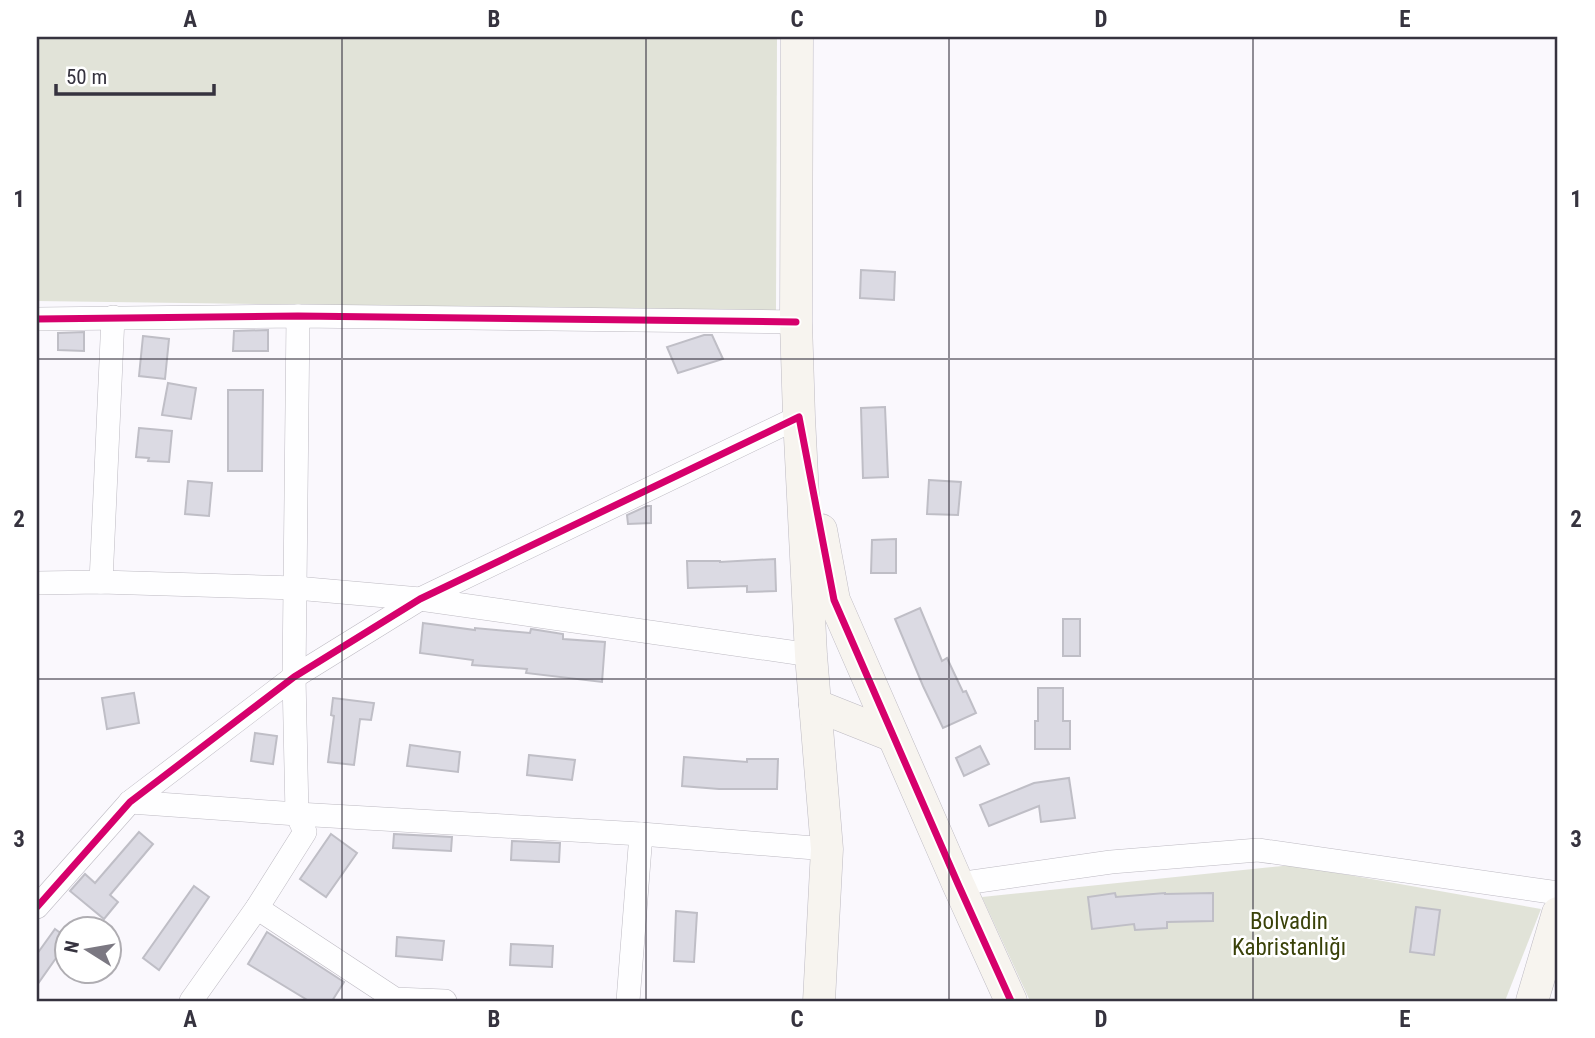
<svg xmlns="http://www.w3.org/2000/svg" width="1595" height="1038" font-family="'Roboto Condensed',sans-serif">
	<rect width="100%" height="100%" fill="#faf8fd"/>
	<!-- green -->
	<g fill="#e1e3d8">
		<path d="M37 37H777L776 311 37 301Z"/>
		<path d="M1292 865 1541 909 1505 1001H1030L982 897Z"/>
	</g>
	<!-- building -->
	<g fill="#dbdae3" stroke="#bfbec6" stroke-width="2">
		<path d="M861 270 895 272 894 300 860 298Z"/>
		<path d="M268 330V351H233L234 331Z"/>
		<path d="M84 332V351L58 350V333Z"/>
		<path d="M704 335H712L723 359 678 373 667 347Z"/>
		<path d="M143 336 169 339 165 379 139 376Z"/>
		<path d="M168 383 196 388 191 419 162 415Z"/>
		<path d="M228 390H263L262 471H228Z"/>
		<path d="M885 407 888 477 863 478 861 408Z"/>
		<path d="M139 428 172 431 169 462 148 461 149 458 136 457Z"/>
		<path d="M929 480 961 482 958 515 927 514Z"/>
		<path d="M188 481 212 483 209 516 185 514Z"/>
		<path d="M647 506H651V523L628 524 627 515Z"/>
		<path d="M896 539V573H871L872 540Z"/>
		<path d="M775 559 776 591 747 592V586L688 588 687 561H720V562Z"/>
		<path d="M920 608 942 661 947 658 963 692 966 691 976 713 943 728 923 686 895 619Z"/>
		<rect x="1063" y="619" width="17" height="37"/>
		<path d="M423 623 475 630V628L530 633 531 629 563 634V639L605 642 602 682 526 673 527 669 472 665 473 660 420 653Z"/>
		<path d="M1038 688H1063V721H1070V749H1035V721H1038Z"/>
		<path d="M134 693 139 723 107 729 102 698Z"/>
		<path d="M333 698 374 703 371 720 360 719 354 765 328 762 334 716 331 715Z"/>
		<path d="M255 733 277 736 273 764 251 761Z"/>
		<path d="M410 745 460 752 458 772 407 766Z"/>
		<path d="M980 746 989 764 964 776 956 758Z"/>
		<path d="M529 755 575 760 572 780 527 775Z"/>
		<path d="M684 757 747 762V759H778L777 789H719L682 786Z"/>
		<path d="M1069 778 1075 818 1041 822 1039 806 989 826 980 805 1034 783Z"/>
		<path d="M139 832 153 844 110 895 118 902 104 919 70 891 85 874 95 883Z"/>
		<path d="M331 834 357 853 326 897 300 879Z"/>
		<path d="M394 834 452 837 451 851 393 848Z"/>
		<path d="M512 841 560 843 559 862 511 860Z"/>
		<path d="M194 886 209 897 159 970 143 958Z"/>
		<path d="M1115 893 1116 897 1165 893V894L1213 893V921L1167 922V928L1135 930 1134 924 1092 929 1088 897Z"/>
		<path d="M1416 907 1440 910 1434 955 1410 952Z"/>
		<path d="M676 911 697 913 694 962 674 961Z"/>
		<path d="M55 929 66 937V944L37 985V954Z"/>
		<path d="M267 932 344 982 332 1001H309L248 964Z"/>
		<path d="M397 937 444 941 442 960 396 956Z"/>
		<path d="M511 944 553 946 552 967 510 965Z"/>
	</g>
	<g fill="none" stroke-linecap="round" stroke-linejoin="round">
		<defs>
			<g id="street">
				<path d="M37 319 298 316 796 322"/>
				<path d="M101 582 113 317"/>
				<path d="M37 583 101 582 296 588 420 599 811 655"/>
				<path d="M130 802 297 814 641 834 827 849"/>
				<path d="M958 884 1111 862 1258 850 1558 893"/>
				<path d="M37 907 130 802 294 677 420 599 799 417"/>
				<path d="M257 908 395 999 445 1001"/>
				<path d="M191 1001 257 908 305 832 297 814 294 677 298 316"/>
				<path d="M628 1001 641 834"/>
			</g>
			<g id="secondary">
				<path d="M797 37 796 322 799 417 811 655 827 849 819 1001"/>
				<path d="M821 530 834 600 958 884 1011 1001"/>
				<path d="M815 705 893 736"/>
				<path d="M1532 1001 1558 913"/>
			</g>
		</defs>
		<!-- street casing -->
		<use href="#street" stroke="#bdbac2" stroke-width="24"/>
		<!-- secondary casing -->
		<use href="#secondary" stroke="#bdbac2" stroke-width="33"/>
		<!-- street -->
		<use href="#street" stroke="#fefeff" stroke-width="23"/>
		<!-- secondary -->
		<use href="#secondary" stroke="#f7f4ef" stroke-width="32"/>
		<defs>
			<g id="cycleway">
				<path d="M37 319 298 316 796 322"/>
				<path d="M37 907 130 802 294 677 420 599 799 417 834 600 958 884 1011 1001"/>
			</g>
		</defs>
		<!-- cycleway casing -->
		<use href="#cycleway" stroke="#fff" stroke-width="11"/>
		<!-- cycleway -->
		<use href="#cycleway" stroke="#d6006c" stroke-width="7"/>
	</g>
	<!-- grid -->
	<path fill="none" stroke="#36333f" stroke-width="2" stroke-opacity="0.55" d="M342 37V1001M646 37V1001M949 37V1001M1253 37V1001M37 359H1558M37 679H1558"/>
	<g text-anchor="middle" stroke-width="5" stroke-linejoin="round" paint-order="stroke">
		<!-- park labels -->
		<g font-size="23" fill="#3a4209" stroke="#fff">
			<text x="1289" y="929">Bolvadin<tspan x="1289" dy="26">Kabristanlığı</tspan></text>
		</g>
	</g>
	<!-- border -->
	<rect width="1595" height="1038" fill="none" stroke="#ffffff" stroke-width="77"/>
	<!-- north arrow -->
	<g transform="translate(88 950) rotate(281)"><circle r="33" fill="#ffffff" stroke="#afadb2" stroke-width="2"/>
	<path d="M0-5L12 26L0 18L-12 26Z" fill="#7b7882"/>
	<text y="-10" font-size="19" font-weight="bold" text-anchor="middle" fill="#36333f">N</text>
	</g>
	<!-- scale -->
	<path d="M56 84v10h158v-10" fill="none" stroke="#36333f" stroke-width="3.5"/>
	<text x="66" y="84" font-size="21" fill="#36333f" stroke="#ffffff" stroke-width="5" paint-order="stroke">50 m</text>
	<rect x="38" y="38" width="1518" height="962" fill="none" stroke="#36333f" stroke-width="2.5"/>
	<g font-size="23" text-anchor="middle" font-weight="bold" fill="#36333f">
		<text x="190" y="27">A</text>
		<text x="494" y="27">B</text>
		<text x="797" y="27">C</text>
		<text x="1101" y="27">D</text>
		<text x="1405" y="27">E</text>
		<text x="19" y="207">1</text>
		<text x="1576" y="207">1</text>
		<text x="19" y="527">2</text>
		<text x="1576" y="527">2</text>
		<text x="19" y="847">3</text>
		<text x="1576" y="847">3</text>
		<text x="190" y="1027">A</text>
		<text x="494" y="1027">B</text>
		<text x="797" y="1027">C</text>
		<text x="1101" y="1027">D</text>
		<text x="1405" y="1027">E</text>
	</g>
</svg>
